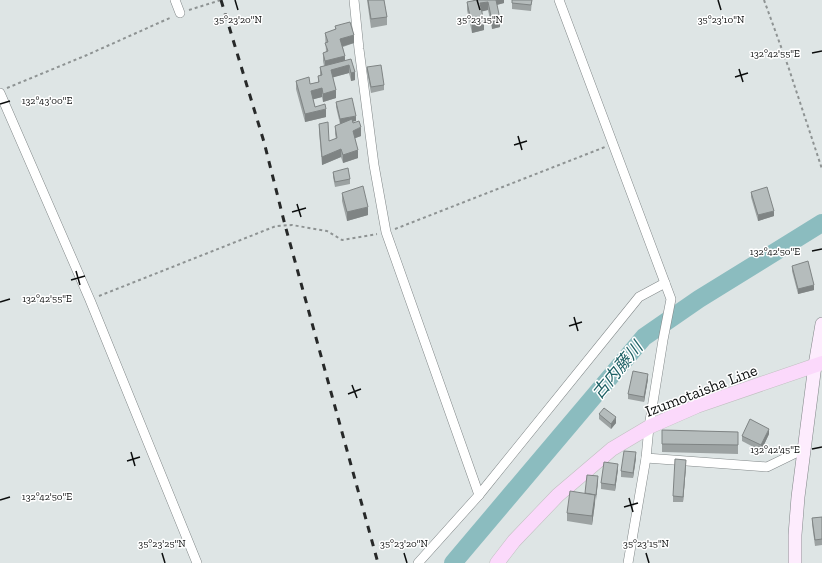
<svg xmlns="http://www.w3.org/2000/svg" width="822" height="563" font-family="'Zilla Slab','Noto Sans JP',serif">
	<rect width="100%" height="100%" fill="#dee5e5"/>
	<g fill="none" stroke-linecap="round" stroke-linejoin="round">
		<!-- river -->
		<path stroke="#8bbcbf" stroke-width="18" d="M453 563 644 337 699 299 822 223"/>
		<defs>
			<g id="minor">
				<path d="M175 0 180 13"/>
				<path d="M354 0 359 49 374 165 386 232 479 495"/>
				<path d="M559 0 671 299 663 340 649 427 646 458 628 563"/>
				<path d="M0 93 90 300 197 563"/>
				<path d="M646 458 767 467 804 449"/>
				<path d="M418 563 479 495 639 297 665 283"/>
			</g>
			<path id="secondary" d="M795 563V535L798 497 815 365 822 324"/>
			<path id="primary" d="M497 563 514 541 558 495 612 449 649 427 697 406 822 363"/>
		</defs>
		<!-- minor casing -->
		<use href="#minor" stroke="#828889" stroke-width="10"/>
		<!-- secondary casing -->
		<use href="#secondary" stroke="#828889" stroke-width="14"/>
		<!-- primary casing -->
		<use href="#primary" stroke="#c0c0c0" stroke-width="15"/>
		<!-- path -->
		<g stroke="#8e9393" stroke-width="2" stroke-dasharray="3 3" stroke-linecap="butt">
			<path d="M764 0 788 66 822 169"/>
			<path d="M189 10 221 0"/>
			<path d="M7 88 87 55 172 17"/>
			<path d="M395 229 605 147"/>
			<path d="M99 296 276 226 292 225 327 231 342 240 377 234"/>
		</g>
		<!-- minor -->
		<use href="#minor" stroke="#fff" stroke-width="9"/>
		<!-- secondary -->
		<use href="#secondary" stroke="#fdecfd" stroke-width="13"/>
		<!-- primary -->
		<use href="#primary" stroke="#fbd9fb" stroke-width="14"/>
		<!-- rail -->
		<path stroke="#272929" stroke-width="3" stroke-dasharray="7 7" stroke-linecap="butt" d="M221 0 264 142 285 225 378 563"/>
	</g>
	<!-- wall -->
	<g fill="#9ca2a2">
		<path d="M367 0H384L387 17V25L371 28Z"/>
		<path d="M473 0H504V3L497 5 500 27 492 29 488 10 481 11 484 30 472 33 467 10V2L473 1Z"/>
		<path d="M512 0H532L531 11 512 9Z"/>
		<path d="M335 26 354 43 343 47 345 61 351 59 355 80 351 81 349 73 333 77 336 98 323 102 322 97 313 99 315 107 326 117 305 122 296 89V81L310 84 318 82V76L320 75V67L324 66 323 61V53L326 52 325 33 335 30Z"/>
		<path d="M367 67 384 85V90L371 93 367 72Z"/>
		<path d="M336 102 353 122 361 136 355 138 358 158 343 163 341 157 322 165 319 132V124L329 141 336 139 335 134V126L340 124 336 107Z"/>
		<path d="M333 172 350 179V184L335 187 333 177Z"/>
		<path d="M751 192 774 216 758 221 751 197Z"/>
		<path d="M342 193 368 215 347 221 342 201Z"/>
		<path d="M792 266 814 290 798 294 792 271Z"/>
		<path d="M648 379 644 402 628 399V394Z"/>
		<path d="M599 414 616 423 611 429 599 419Z"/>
		<path d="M662 430 738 432V454L662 452Z"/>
		<path d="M769 434 761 451 742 441V436Z"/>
		<path d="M636 458 633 478 621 477V471Z"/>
		<path d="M686 466 683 502H673V496Z"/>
		<path d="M618 469 615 491 601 489V483Z"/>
		<path d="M598 481 592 525 567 521V513L585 493Z"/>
		<path d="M822 517V545L815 546 812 524V518Z"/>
	</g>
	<!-- shaded-wall -->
	<g fill="#7f8484">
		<path d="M496 0H504V3L496 5Z"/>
		<path d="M488 2V10L480 12V3Z"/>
		<path d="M500 19V27L492 29V21Z"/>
		<path d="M484 22V30L472 33V25Z"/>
		<path d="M354 35V43L340 47V39Z"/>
		<path d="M345 56V64L325 70V61Z"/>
		<path d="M349 65V73L331 78V70Z"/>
		<path d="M355 72V80L351 81V73Z"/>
		<path d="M322 88V97L311 100V91Z"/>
		<path d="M336 90V98L323 102V94Z"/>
		<path d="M326 109V117L305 122V114Z"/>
		<path d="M356 116V121L340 125V119Z"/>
		<path d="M361 127V136L353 139V131Z"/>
		<path d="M341 149V157L322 165V157Z"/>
		<path d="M358 150V158L343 163V155Z"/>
		<path d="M368 207V215L347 221V212Z"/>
		<path d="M774 211V216L758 221V215Z"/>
		<path d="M814 285V290L798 294V289Z"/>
		<path d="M648 374V379L644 402V397Z"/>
		<path d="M616 417V423L611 429V424Z"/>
		<path d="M769 429V434L761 451V445Z"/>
		<path d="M636 452V458L633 478V473Z"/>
		<path d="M686 460V466L683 502V497Z"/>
		<path d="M618 464V469L615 491V485Z"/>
		<path d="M598 476V481L596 500V495Z"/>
		<path d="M595 495V503L592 525V516Z"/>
	</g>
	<!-- building -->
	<g fill="#b5bcbc" stroke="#7f8484">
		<path d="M368 0H384L387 17 371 19Z"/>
		<path d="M477 0H496L500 19 492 21 488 2 480 3 484 22 472 25 467 2Z"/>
		<path d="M512 0H532L531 5 512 3Z"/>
		<path d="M350 22 354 35 340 39 345 56 325 61 323 53 328 51 325 43 328 42 325 33 336 29 335 26Z"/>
		<path d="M351 59 355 72 351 73 349 65 331 70 336 90 323 94 322 88 311 91 315 107 325 104 326 109 305 114 296 81 309 77 310 84 319 82 318 76 322 75 320 67Z"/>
		<path d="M381 65 384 85 371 87 367 67Z"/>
		<path d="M352 98 356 116 340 119 336 102Z"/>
		<path d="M352 119 353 123 359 121 361 127 353 131 358 150 343 155 341 149 322 157 319 124 328 122 329 141 337 138 335 126Z"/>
		<path d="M348 168 350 179 335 182 333 172Z"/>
		<path d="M363 186 368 207 347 212 342 193Z"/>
		<path d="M767 187 774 211 758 215 751 192Z"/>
		<path d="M808 261 814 285 798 289 792 266Z"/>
		<path d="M633 371 648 374 644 397 628 394Z"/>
		<path d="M604 408 616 417 611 424 599 414Z"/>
		<path d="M750 419 769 429 761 445 742 436Z"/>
		<path d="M662 430 738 432V445L662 444Z"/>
		<path d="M624 451 636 452 633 473 621 471Z"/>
		<path d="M675 459 686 460 683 497 673 496Z"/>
		<path d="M604 462 618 464 615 485 601 483Z"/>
		<path d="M587 475 598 476 596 495 585 493Z"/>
		<path d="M570 491 595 495 592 516 567 513Z"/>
		<path d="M822 517V539L815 540 812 518Z"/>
	</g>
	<!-- ticks -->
	<path fill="none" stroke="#0c0e0e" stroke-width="1.5" d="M235 0 238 10M477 0 480 10M718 0 721 10M812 53 822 51M739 69 743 82M735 77 748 73M0 104 10 101M518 136 522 150M514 145 527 141M297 204 301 217M292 212 306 208M812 251 822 249M76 271 80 285M71 280 85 276M0 302 10 299M574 317 578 331M569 326 582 322M352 385 357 398M348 394 361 389M812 449 822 447M131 452 135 466M127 461 140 457M629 498 633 512M0 500 10 497M624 507 638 503M162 553 165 563M404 553 407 563M646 553 649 563"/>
	<g text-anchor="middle" stroke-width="3" stroke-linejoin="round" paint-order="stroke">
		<!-- street labels -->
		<g font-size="16" fill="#0c0e0e" stroke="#fff">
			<text transform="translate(701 390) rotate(-21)" y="6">Izumotaisha Line</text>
		</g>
		<!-- water labels -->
		<g font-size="17" font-style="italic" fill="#1d6064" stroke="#fff">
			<text transform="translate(617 370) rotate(-50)" y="6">古内藤川</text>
		</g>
	</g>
	<g font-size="10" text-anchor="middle" fill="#0c0e0e" stroke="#fff" stroke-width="3" stroke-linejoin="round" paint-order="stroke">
		<text x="238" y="23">35°23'20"N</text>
		<text x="480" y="23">35°23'15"N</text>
		<text x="721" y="23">35°23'10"N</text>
		<text x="775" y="57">132°42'55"E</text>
		<text x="47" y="104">132°43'00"E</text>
		<text x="775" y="255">132°42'50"E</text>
		<text x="47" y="302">132°42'55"E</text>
		<text x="775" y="453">132°42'45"E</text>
		<text x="47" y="500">132°42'50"E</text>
		<text x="162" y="547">35°23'25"N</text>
		<text x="404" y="547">35°23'20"N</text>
		<text x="646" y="547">35°23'15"N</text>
	</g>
</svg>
